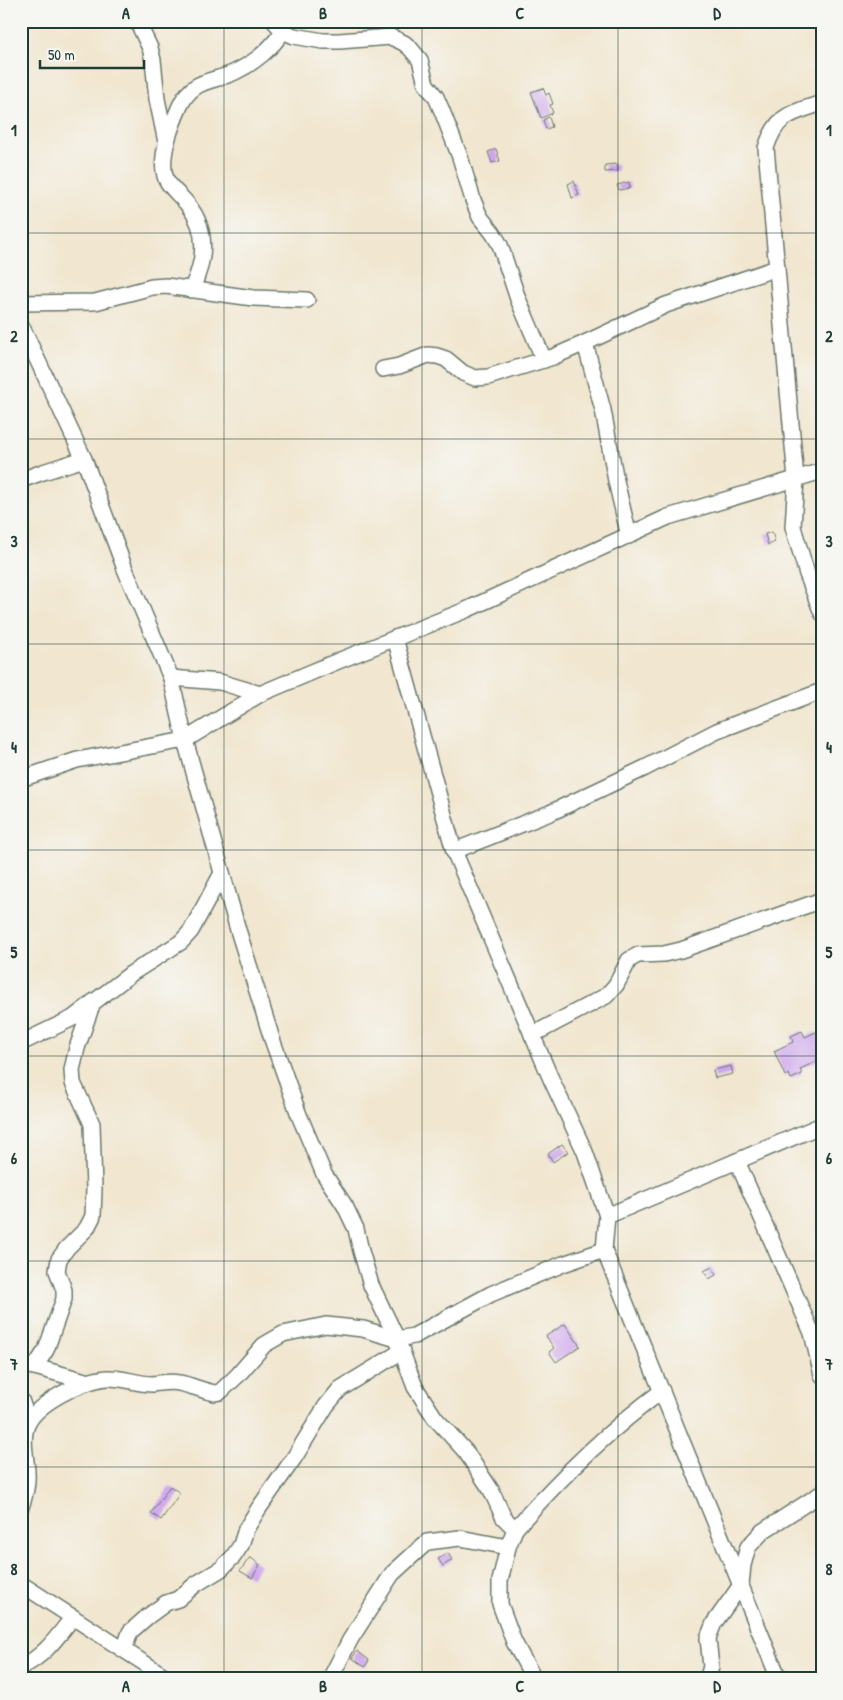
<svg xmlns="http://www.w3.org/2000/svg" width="843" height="1700" font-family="'Patrick Hand',sans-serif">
	<rect width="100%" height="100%" fill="#f6f6f2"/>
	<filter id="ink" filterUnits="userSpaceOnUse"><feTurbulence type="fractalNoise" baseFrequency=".02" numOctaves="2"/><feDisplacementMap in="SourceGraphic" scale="10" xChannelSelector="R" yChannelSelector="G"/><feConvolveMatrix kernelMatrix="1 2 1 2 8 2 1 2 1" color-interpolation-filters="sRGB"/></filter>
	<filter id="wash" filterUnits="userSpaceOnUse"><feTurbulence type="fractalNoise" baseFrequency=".0096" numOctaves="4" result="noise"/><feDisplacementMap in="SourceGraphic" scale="20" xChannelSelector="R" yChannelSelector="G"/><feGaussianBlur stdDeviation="1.12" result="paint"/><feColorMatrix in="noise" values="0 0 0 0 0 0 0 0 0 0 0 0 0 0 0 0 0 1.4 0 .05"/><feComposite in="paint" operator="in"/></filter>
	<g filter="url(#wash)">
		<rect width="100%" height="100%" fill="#f1e6cf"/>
		<g id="blocks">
			<!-- building -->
			<g fill="#cda5ed">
				<path d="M543 88 546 95 549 93 553 104 550 105 553 113 541 118 531 92Z"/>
				<path d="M549 117 552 127 546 129 543 120Z"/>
				<path d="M496 149 500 161 492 163 488 152Z"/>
				<path d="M617 164 618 171 605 172V165Z"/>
				<path d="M574 181 579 195 572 198 568 184Z"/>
				<path d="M629 182 630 188 619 190 617 185Z"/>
				<path d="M772 532 775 542 768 545 765 534Z"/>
				<path d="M802 1031 805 1037 816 1032 822 1046V1051L818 1053 820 1060 800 1069 802 1074 791 1079 789 1074 785 1076 774 1051 793 1042 791 1036Z"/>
				<path d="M731 1066 733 1074 715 1078 713 1070Z"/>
				<path d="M562 1144 568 1152 553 1162 548 1154Z"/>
				<path d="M712 1267 716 1275 709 1279 704 1271Z"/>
				<path d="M565 1324 580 1346 556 1362 549 1352 554 1348 546 1336Z"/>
				<path d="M170 1486 180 1493 161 1520 151 1513Z"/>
				<path d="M448 1553 452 1560 443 1566 438 1559Z"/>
				<path d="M250 1557 260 1565 252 1578 240 1571Z"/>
				<path d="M357 1651 369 1660 365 1667 352 1658Z"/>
			</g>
		</g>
	</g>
	<g filter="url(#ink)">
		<use href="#blocks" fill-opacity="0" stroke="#68786a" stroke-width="1"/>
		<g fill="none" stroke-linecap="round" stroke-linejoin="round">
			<defs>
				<g id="minor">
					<path d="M137 21 150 48 153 60 157 99 166 142"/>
					<path d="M283 31 294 36 323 41H339L391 37 404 43 410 48 420 60 426 84 436 97 442 111 460 157 473 200 480 217 493 233 500 245 518 299 544 360"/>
					<path d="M822 103C790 114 777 114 766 148L796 479 793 527 807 574 822 613"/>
					<path d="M191 290C205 262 209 231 188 205 182 197 170 188 166 179 158 158 171 126 180 106 193 78 212 83 235 72 254 63 272 48 283 31L274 21"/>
					<path d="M21 303 95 302 152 287 166 286 253 298 307 300"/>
					<path d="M21 325 84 459 125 569 171 678 185 740 238 930 272 1039 299 1115 324 1174 345 1206 356 1229 361 1251 371 1285 397 1339 415 1387 435 1418 466 1452 491 1490 504 1518 515 1529 508 1547 500 1581V1604L514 1642 534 1679"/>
					<path d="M585 343 603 410 616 481 629 536"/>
					<path d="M383 369 399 366 428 355 437 356 446 359 463 373 475 378 488 377 553 357 585 343 666 305 777 268"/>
					<path d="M21 480 43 472 84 459"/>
					<path d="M395 638 454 851 551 1079 585 1152 607 1216 604 1250 779 1679"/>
					<path d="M171 678 220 682 260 694"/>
					<path d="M21 779 77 760 185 740 260 694 338 661 466 610 668 517 822 471"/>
					<path d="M454 851 550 813 645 768 717 731 822 691"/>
					<path d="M532 1035 606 996 616 985 629 960 638 955 664 954 681 950 822 900"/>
					<path d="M21 1043 73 1018 132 973 181 942 191 931 222 873"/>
					<path d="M737 1161 812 1333 822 1375"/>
					<path d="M607 1216 822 1125"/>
					<path d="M21 1365 35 1367 89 1382"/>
					<path d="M35 1367 46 1350 64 1299V1290L57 1271 59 1259 67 1248 87 1228 93 1216 94 1189 92 1124 73 1083 72 1070 77 1048 93 1002"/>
					<path d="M21 1400 28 1420"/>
					<path d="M21 1507C25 1496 28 1485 27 1473 27 1459 21 1442 26 1428 33 1404 83 1380 107 1378 122 1377 137 1384 152 1384 162 1383 169 1381 179 1383 191 1385 203 1391 215 1393L220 1392 238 1375 264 1345 283 1334 326 1325 363 1329 397 1339 414 1336 491 1294 563 1264 604 1250"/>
					<path d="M515 1529C560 1478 607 1431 662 1391"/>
					<path d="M21 1584 169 1679"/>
					<path d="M124 1650 130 1632 147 1617 166 1603 178 1599 196 1584 221 1569 233 1557 241 1545 246 1529 259 1508 294 1458 326 1406 340 1389 402 1351"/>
					<path d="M21 1667C45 1656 57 1637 73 1617"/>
					<path d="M330 1679 350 1640 392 1574 427 1542 460 1538 508 1547"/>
					<path d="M707 1679 711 1667 708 1638 714 1623 741 1585 743 1565 748 1547 763 1531 822 1493"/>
				</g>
			</defs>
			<!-- minor casing -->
			<use href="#minor" stroke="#68786a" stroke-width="18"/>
			<!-- minor -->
			<use href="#minor" stroke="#fff" stroke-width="15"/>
		</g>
	</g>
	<!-- grid -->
	<path fill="none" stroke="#1f3d34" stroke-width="1" stroke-opacity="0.55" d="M224 21V1679M422 21V1679M618 21V1679M21 233H822M21 439H822M21 644H822M21 850H822M21 1056H822M21 1261H822M21 1467H822"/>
	<!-- margin -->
	<rect width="843" height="1700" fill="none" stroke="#f6f6f2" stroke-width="55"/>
	<!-- scale -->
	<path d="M40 60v8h104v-8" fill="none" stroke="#1f3d34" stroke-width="2.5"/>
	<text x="48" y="60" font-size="15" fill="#1f3d34" stroke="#f6f6f2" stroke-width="4" paint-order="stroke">50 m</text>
	<rect x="28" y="28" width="788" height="1644" fill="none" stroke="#1f3d34" stroke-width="2"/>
	<g font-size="16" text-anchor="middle" font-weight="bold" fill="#1f3d34">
		<text x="126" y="19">A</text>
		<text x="323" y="19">B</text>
		<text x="520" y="19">C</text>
		<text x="717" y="19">D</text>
		<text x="14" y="136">1</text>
		<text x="829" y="136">1</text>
		<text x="14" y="342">2</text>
		<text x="829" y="342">2</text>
		<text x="14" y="547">3</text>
		<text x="829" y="547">3</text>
		<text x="14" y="753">4</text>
		<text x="829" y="753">4</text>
		<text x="14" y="958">5</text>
		<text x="829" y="958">5</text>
		<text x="14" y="1164">6</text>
		<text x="829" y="1164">6</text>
		<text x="14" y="1370">7</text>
		<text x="829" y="1370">7</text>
		<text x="14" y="1575">8</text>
		<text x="829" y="1575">8</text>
		<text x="126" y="1692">A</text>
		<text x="323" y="1692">B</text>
		<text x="520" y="1692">C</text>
		<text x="717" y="1692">D</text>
	</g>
</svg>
